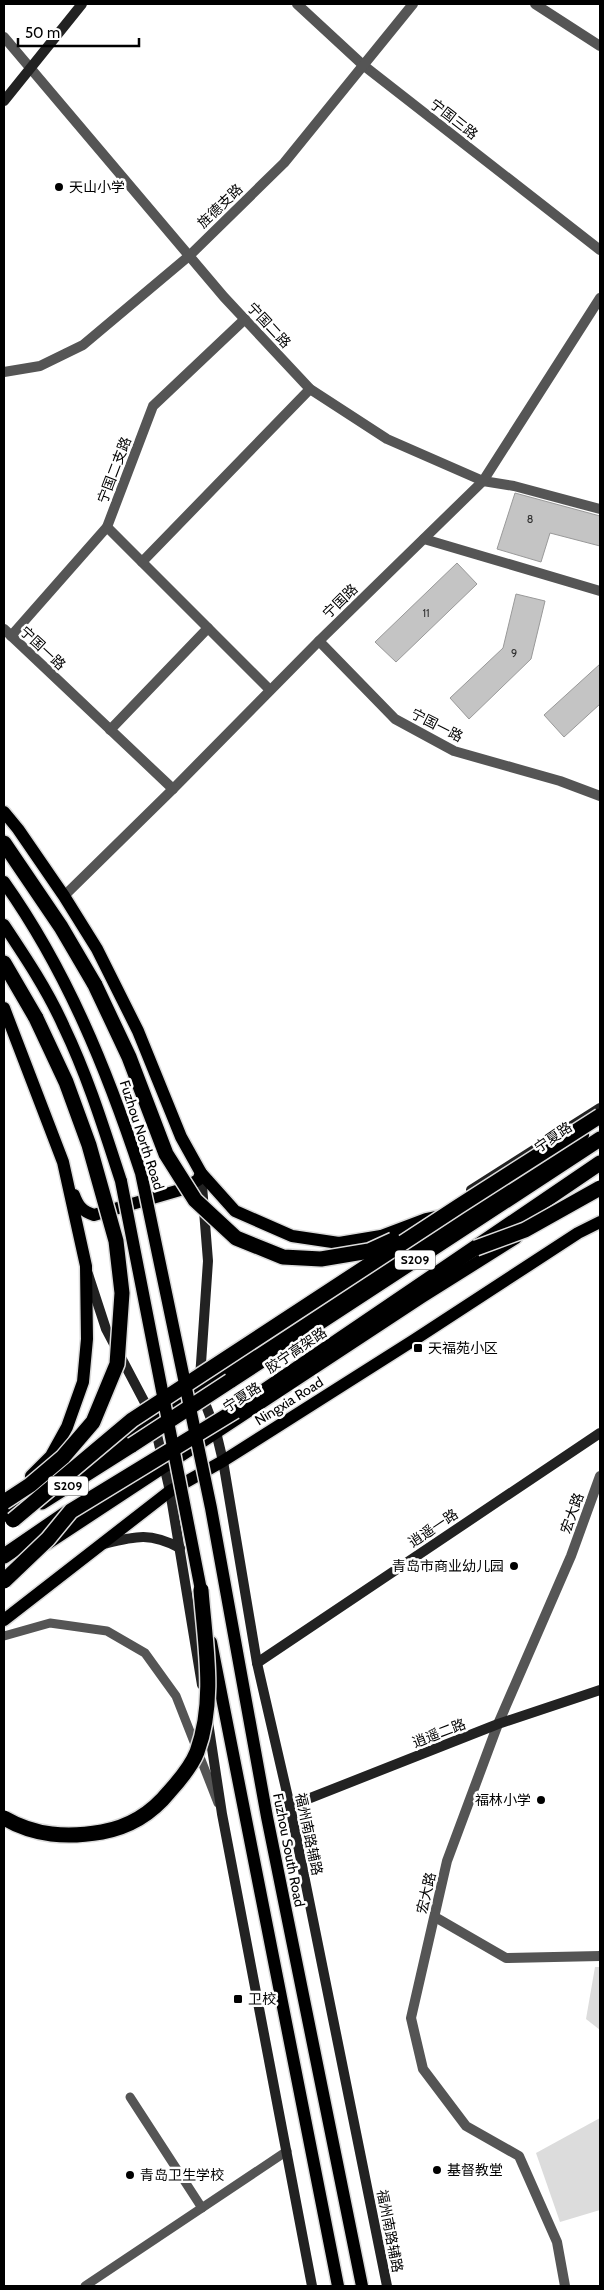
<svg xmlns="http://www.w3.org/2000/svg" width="604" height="2290" font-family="Cabin,'Noto Sans SC',sans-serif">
	<rect width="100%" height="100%" fill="#fff"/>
	<!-- green -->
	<g fill="#dcdcdc">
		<path d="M595 1967H600V2030L586 2019Z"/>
		<path d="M600 2118V2210L560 2222 536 2153Z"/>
	</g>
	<!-- building -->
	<g fill="#c4c4c4" stroke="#999">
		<path d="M515 493 600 516V546L550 533 541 562 497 549Z"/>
		<path d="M457 563 477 584 396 662 375 642Z"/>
		<path d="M516 594 545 601 531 659 469 719 450 698 503 648Z"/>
		<path d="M600 664V704L564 737 544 715Z"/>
	</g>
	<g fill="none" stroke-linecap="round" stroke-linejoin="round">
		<defs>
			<g id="primary">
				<path d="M4 812 18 829 64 896 97 949 138 1031 181 1137 201 1173 235 1211 292 1236 339 1243 381 1236 426 1219 473 1209 583 1135"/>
				<path d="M4 882C67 971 107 1070 141 1173"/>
				<path d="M4 925C26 958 48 991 64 1027 88 1077 104 1129 121 1181"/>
				<path d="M4 1008 63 1162 86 1266 87 1339 83 1382 67 1427 51 1456 31 1476"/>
				<path d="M74 1195C78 1206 82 1211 94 1215L180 1190 198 1180 201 1173"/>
				<path d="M106 1449 465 1214"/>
				<path d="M4 1516 28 1500"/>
				<path d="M47 1544 422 1297 516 1238"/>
				<path d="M4 1620 170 1491 223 1461 414 1340 578 1233 600 1222"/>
				<path d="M211 1642 338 2286"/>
			</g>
			<g id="highway">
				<path d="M4 843 61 927 95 985"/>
				<path d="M4 963 36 1018"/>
				<path d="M230 1381 600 1139"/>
				<path d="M235 1411 600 1163"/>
				<path d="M42 1502 132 1445"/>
				<path d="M4 1556 67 1513"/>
			</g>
		</defs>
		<!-- primary casing -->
		<use href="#primary" stroke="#dbdbdb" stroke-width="15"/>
		<!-- highway casing -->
		<use href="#highway" stroke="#dbdbdb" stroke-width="18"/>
		<!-- lane -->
		<g stroke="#555" stroke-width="9">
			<path d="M4 1636 50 1623 107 1631 145 1653 176 1696 218 1803"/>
			<path d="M130 2097 202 2208"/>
			<path d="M85 2286 287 2151"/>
		</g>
		<!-- street -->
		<g stroke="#555" stroke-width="10">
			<path d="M297 4 363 65 600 250"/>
			<path d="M535 4 600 46"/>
			<path d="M4 37 224 297 310 389 387 439 483 481 514 486 600 509"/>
			<path d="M4 372 40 366 83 345 189 256 284 163 413 4"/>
			<path d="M107 527 270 690"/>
			<path d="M424 539 600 591"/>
			<path d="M142 562 310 389"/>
			<path d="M4 629 173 789"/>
			<path d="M11 636 107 527 153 406 245 319"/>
			<path d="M319 641 395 719 454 751 560 781 600 796"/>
			<path d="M110 730 208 628"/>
			<path d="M64 896 173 789 319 641 483 481 600 298"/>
			<path d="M435 1917 506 1958 600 1956"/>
			<path d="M565 2286 557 2242 519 2156 466 2126 423 2069 411 2018 447 1861 498 1724 571 1556 600 1476"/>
		</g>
		<!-- secondary -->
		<g stroke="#222" stroke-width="10">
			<path d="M4 101 82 4"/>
			<path d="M471 1190 600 1108"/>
			<path d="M88 1274 106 1329 153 1418 170 1491 202 1685"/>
			<path d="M200 1378 208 1261 201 1173"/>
			<path d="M202 1395 216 1432 223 1461 257 1663 290 1806 387 2286"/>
			<path d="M104 1544C136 1536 150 1532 180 1548"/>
			<path d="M257 1663 600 1433"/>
			<path d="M208 1722 222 1814 312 2286"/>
			<path d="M290 1806 498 1724 600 1690"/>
		</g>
		<!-- primary -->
		<use href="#primary" stroke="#000" stroke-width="12"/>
		<!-- highway -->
		<use href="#highway" stroke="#000" stroke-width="15"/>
		<defs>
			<g id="primary-bridge">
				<path d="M141 1173 211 1508 267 1817 362 2286"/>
				<path d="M121 1181 201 1590"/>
			</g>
			<g id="highway-bridge">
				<path d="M95 985 129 1057 166 1154 195 1200 236 1238 283 1257 321 1259 369 1251 393 1240"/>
				<path d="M476 1248 525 1230 600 1188"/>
				<path d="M132 1445 230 1381"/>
				<path d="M4 1502 30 1485 63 1457 93 1422 117 1364 122 1293 116 1241 89 1145 66 1082 36 1018"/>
				<path d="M13 1520 132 1420 459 1206 600 1116"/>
				<path d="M4 1581 48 1539 71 1511 235 1411"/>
				<path d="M4 1818C35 1836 67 1838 102 1832 129 1827 152 1813 169 1792 179 1781 191 1767 197 1752 216 1701 205 1643 201 1590"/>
			</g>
		</defs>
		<!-- primary-bridge casing -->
		<use href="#primary-bridge" stroke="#dbdbdb" stroke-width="15" stroke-linecap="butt"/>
		<!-- highway-bridge casing -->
		<use href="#highway-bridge" stroke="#dbdbdb" stroke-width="18" stroke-linecap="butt"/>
		<!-- primary-bridge -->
		<use href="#primary-bridge" stroke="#000" stroke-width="12"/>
		<!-- highway-bridge -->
		<use href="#highway-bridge" stroke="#000" stroke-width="15"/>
	</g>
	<!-- markers -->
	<g fill="#000" stroke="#fff" stroke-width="2">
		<circle cx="59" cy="187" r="5"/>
		<rect x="413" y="1343" width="10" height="10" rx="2.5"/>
		<circle cx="514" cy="1566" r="5"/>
		<circle cx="541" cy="1800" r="5"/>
		<rect x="233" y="1994" width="10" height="10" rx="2.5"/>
		<circle cx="437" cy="2170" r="5"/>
		<circle cx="130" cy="2175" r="5"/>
	</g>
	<g text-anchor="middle" stroke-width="5" stroke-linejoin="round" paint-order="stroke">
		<!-- number labels -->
		<g font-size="11" fill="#313131">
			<text x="530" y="523">8</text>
			<text x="426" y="617">11</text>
			<text x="514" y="657">9</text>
		</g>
		<!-- shield labels -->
		<g fill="#fff" stroke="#4c4c4c" stroke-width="1">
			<rect x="395" y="1250.5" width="40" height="19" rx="4"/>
			<rect x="48" y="1476.5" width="40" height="19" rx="4"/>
		</g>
		<g font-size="12" font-weight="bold" fill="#000">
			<text x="415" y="1264">S209</text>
			<text x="68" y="1490">S209</text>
		</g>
		<!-- street labels -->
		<g font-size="14" fill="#000" stroke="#fff">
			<text transform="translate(454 119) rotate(38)" y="5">宁国三路</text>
			<text transform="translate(220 206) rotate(-44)" y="5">旌德支路</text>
			<text transform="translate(269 325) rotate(47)" y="5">宁国二路</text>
			<text transform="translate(114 470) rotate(-69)" y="5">宁国二支路</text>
			<text transform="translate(340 601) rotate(-44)" y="5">宁国路</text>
			<text transform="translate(43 648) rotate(43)" y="5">宁国一路</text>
			<text transform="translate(437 725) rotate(27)" y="5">宁国一路</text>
			<text transform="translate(142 1135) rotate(72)" y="5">Fuzhou North Road</text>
			<text transform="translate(553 1137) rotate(-34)" y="5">宁夏路</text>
			<text transform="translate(296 1350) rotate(-34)" y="5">胶宁高架路</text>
			<text transform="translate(242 1397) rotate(-33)" y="5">宁夏路</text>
			<text transform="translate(289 1401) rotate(-32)" y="5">Ningxia Road</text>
			<text transform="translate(572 1513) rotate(-70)" y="5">宏大路</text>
			<text transform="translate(433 1528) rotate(-34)" y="5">逍遥一路</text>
			<text transform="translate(439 1733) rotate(-21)" y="5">逍遥二路</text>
			<text transform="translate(309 1834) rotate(78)" y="5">福州南路辅路</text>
			<text transform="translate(289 1850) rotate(79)" y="5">Fuzhou South Road</text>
			<text transform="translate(426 1893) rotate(-77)" y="5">宏大路</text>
			<text transform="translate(390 2231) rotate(79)" y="5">福州南路辅路</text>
		</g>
		<!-- poi labels -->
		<g font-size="14" fill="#000" stroke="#fff" text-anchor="start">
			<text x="69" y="192">天山小学</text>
			<text x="428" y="1353">天福苑小区</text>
			<text x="504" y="1571" text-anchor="end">青岛市商业幼儿园</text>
			<text x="531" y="1805" text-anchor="end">福林小学</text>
			<text x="248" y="2004">卫校</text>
			<text x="447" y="2175">基督教堂</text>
			<text x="140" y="2180">青岛卫生学校</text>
		</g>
	</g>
	<!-- border -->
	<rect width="604" height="2290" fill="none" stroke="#000000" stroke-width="10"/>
	<!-- scale -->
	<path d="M18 38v8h121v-8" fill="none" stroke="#000000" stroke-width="2.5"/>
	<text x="25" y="38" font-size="15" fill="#000000" stroke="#ffffff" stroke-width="4" paint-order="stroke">50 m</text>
</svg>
